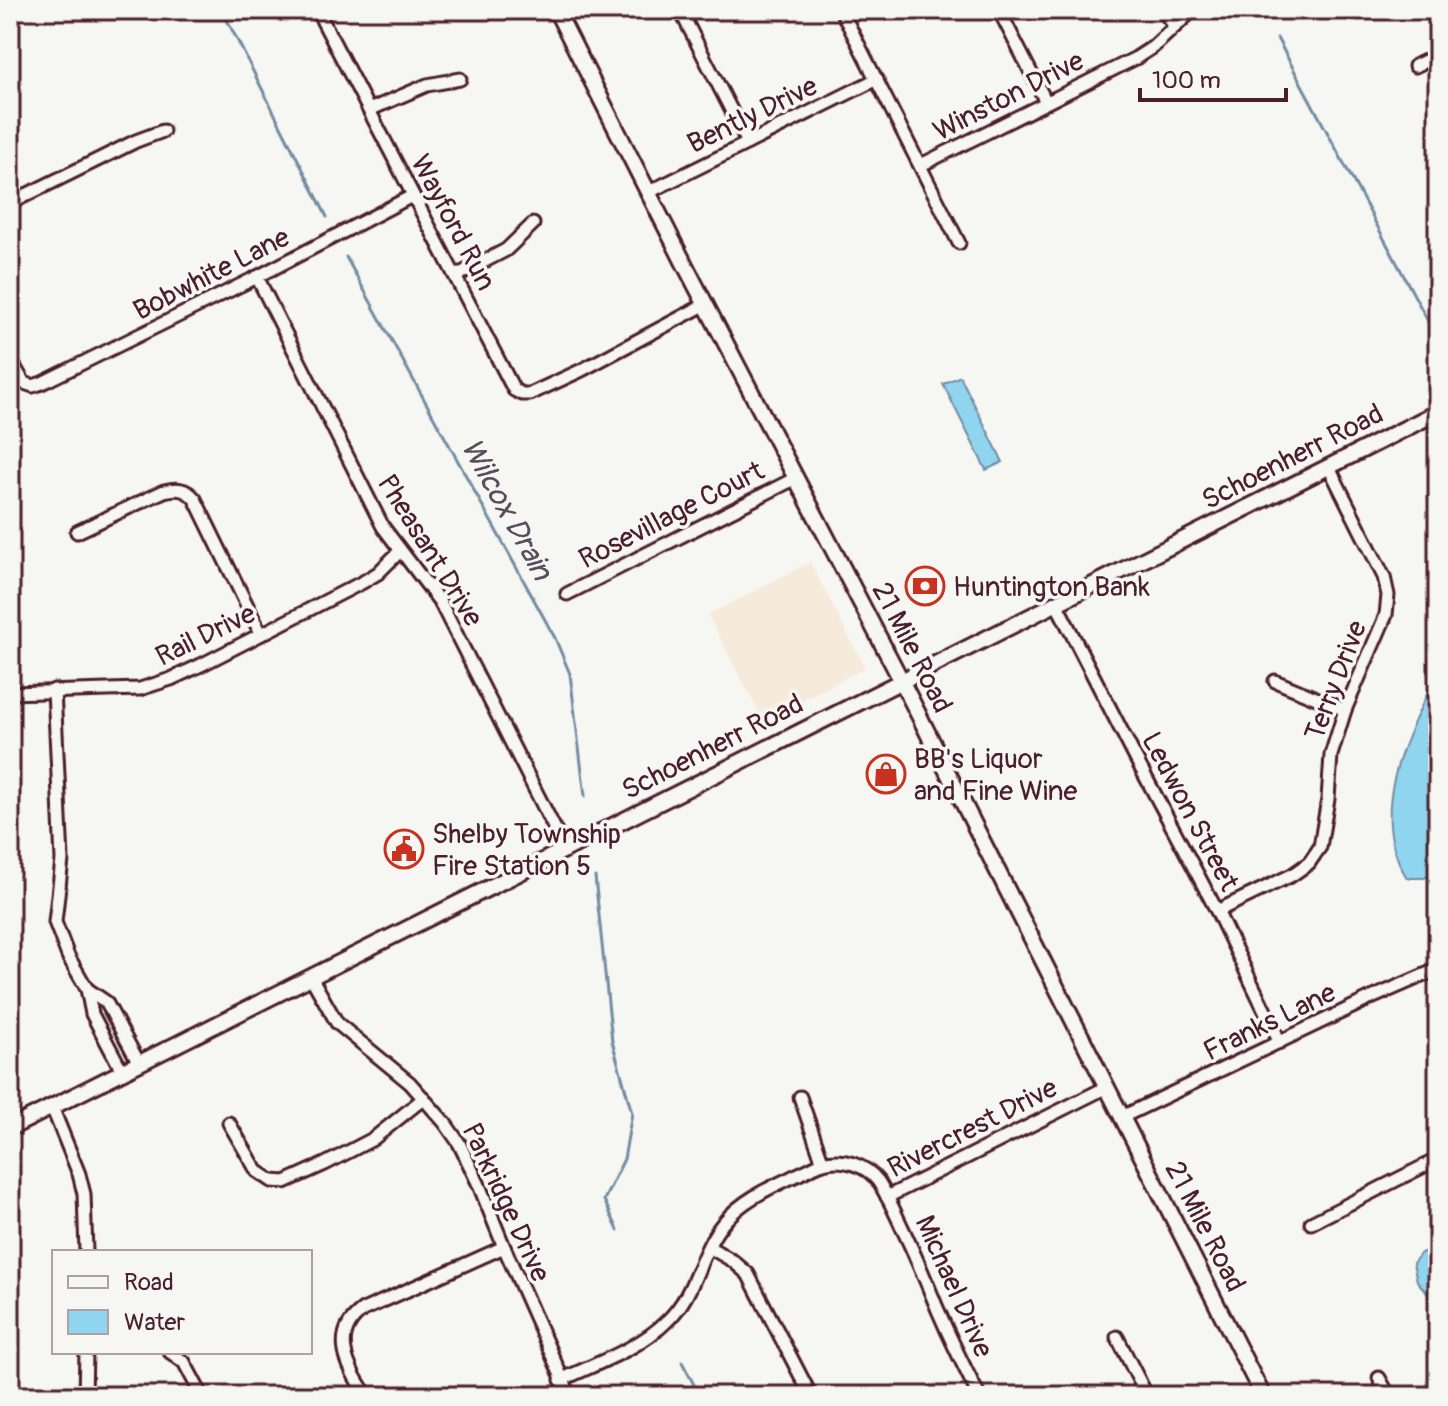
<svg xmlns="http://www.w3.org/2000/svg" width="1448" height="1406" font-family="Pangolin,sans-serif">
	<rect width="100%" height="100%" fill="#f6f6f2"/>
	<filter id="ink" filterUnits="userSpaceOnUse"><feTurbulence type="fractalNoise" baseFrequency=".0125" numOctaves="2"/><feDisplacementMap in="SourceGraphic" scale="16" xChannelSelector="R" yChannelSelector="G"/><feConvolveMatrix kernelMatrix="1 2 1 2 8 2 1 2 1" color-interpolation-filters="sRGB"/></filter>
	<g filter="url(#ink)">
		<!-- built -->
		<path fill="#f6eadb" d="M810 562 865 668 763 720 708 615Z"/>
		<!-- water -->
		<g fill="#8fd5f0" stroke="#738ca1" stroke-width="2">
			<path d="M960 376 1003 462 986 470 943 384Z"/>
			<path d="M1438 671V872L1424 878H1407C1365 810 1408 735 1438 671Z"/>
			<path d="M1438 1245V1324L1427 1293 1417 1281 1413 1263 1421 1253Z"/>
		</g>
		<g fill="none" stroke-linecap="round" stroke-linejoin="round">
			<!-- stream -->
			<g stroke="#738ca1" stroke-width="3">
				<path d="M222 10 327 217"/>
				<path d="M1277 38 1438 340"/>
				<path d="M346 257 555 638 570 674 585 796"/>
				<path d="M595 877 612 1041 632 1113 624 1159 604 1200 618 1230"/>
				<path d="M682 1362 700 1396"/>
			</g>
			<defs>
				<g id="minor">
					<path d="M317 10 514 390 522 394H530L582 370 706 304"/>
					<path d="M680 10 748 143"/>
					<path d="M841 10 959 243"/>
					<path d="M999 10 1046 102"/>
					<path d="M1162 10 1175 26"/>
					<path d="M1415 66 1438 55"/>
					<path d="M369 110 427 85 460 79"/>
					<path d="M921 165 1136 58 1153 47 1193 10"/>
					<path d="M649 192 877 79"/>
					<path d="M10 203 136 141 163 131"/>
					<path d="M456 276 506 250 533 224"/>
					<path d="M257 277 383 527 440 602 565 849"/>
					<path d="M10 359 24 383 33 386 42 383 257 277 412 196"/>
					<path d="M77 532 164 491C177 488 186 488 195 499L261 634"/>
					<path d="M567 594 796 478"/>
					<path d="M1056 603 1135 757 1217 911 1280 1042"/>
					<path d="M1275 681 1345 710"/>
					<path d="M54 690 62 860 55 922 68 956 87 989"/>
					<path d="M10 693 140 689 171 679 201 665 363 582 378 573 400 551"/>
					<path d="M1217 911 1292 875 1309 863 1320 847 1328 799 1331 755 1345 710 1386 615 1388 595 1384 577 1329 467"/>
					<path d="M311 977 337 1023 410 1083 445 1123 459 1143 479 1185 504 1247 570 1396"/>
					<path d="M122 1071 92 1014 87 989 106 1002 139 1063"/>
					<path d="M800 1097 823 1163"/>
					<path d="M52 1107 79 1174 84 1194 86 1252"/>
					<path d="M1122 1117 1369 999 1438 969"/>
					<path d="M229 1123 257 1171 272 1181 285 1182 325 1164 373 1139 424 1098"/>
					<path d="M887 1197 1107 1087"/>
					<path d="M1311 1223 1438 1159"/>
					<path d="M709 1247 733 1261 748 1274 811 1396"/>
					<path d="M1117 1337 1147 1396"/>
					<path d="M170 1352 184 1362 202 1396"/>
					<path d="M1379 1378 1389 1396"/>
					<path d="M561 1380C597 1363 639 1349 667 1321 697 1293 699 1251 724 1222 744 1198 774 1186 801 1173 808 1170 816 1165 823 1163 842 1157 866 1165 878 1181 886 1193 892 1206 898 1219 912 1248 925 1278 937 1308 950 1338 964 1367 979 1396"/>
					<path d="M85 1396 86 1352"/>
					<path d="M367 1396C348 1369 329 1334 363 1310L504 1247"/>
				</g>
				<g id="tertiary">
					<path d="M556 10 686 267 901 680 1263 1396"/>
					<path d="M10 1128 1438 412"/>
				</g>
			</defs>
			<!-- minor casing -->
			<use href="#minor" stroke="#4a1f2b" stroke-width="17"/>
			<!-- tertiary casing -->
			<use href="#tertiary" stroke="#4a1f2b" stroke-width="20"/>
			<!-- minor -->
			<use href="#minor" stroke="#f6f6f2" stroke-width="11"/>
			<!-- tertiary -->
			<use href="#tertiary" stroke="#f6f6f2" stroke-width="14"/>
		</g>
	</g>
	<!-- icons -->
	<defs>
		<symbol id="bank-ring" viewBox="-11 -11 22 22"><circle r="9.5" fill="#f6f6f2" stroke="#c8321e" stroke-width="1.5"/><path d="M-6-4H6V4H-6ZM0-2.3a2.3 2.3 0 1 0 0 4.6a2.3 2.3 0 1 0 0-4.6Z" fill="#c8321e"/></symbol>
		<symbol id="shop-ring" viewBox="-11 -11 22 22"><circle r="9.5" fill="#f6f6f2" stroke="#c8321e" stroke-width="1.5"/><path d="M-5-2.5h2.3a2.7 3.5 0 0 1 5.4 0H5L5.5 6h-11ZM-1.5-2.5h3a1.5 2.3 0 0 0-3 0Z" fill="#c8321e"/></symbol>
		<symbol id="civic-ring" viewBox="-11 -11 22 22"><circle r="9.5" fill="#f6f6f2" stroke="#c8321e" stroke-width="1.5"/><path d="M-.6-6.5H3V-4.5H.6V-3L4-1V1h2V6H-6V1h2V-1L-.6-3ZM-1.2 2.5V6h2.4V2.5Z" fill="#c8321e"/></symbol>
	</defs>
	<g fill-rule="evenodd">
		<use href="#bank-ring" x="903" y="564" width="44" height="44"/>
		<use href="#shop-ring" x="864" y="752" width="44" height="44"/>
		<use href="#civic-ring" x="382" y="827" width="44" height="44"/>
	</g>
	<g text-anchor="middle" stroke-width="7" stroke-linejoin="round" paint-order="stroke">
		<!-- street labels -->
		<g font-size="28" fill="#4a1f2b" stroke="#f6f6f2">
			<text transform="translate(1008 95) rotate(-27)" y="10">Winston Drive</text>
			<text transform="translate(752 114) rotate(-26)" y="10">Bently Drive</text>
			<text transform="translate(454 222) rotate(62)" y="10">Wayford Run</text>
			<text transform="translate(211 273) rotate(-27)" y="10">Bobwhite Lane</text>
			<text transform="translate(1292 456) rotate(-27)" y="10">Schoenherr Road</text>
			<text transform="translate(671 514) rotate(-27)" y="10">Rosevillage Court</text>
			<text transform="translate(431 550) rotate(58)" y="10">Pheasant Drive</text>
			<text transform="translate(205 634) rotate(-26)" y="10">Rail Drive</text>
			<text transform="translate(913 647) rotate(63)" y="10">21 Mile Road</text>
			<text transform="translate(1335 680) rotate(-69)" y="10">Terry Drive</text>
			<text transform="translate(712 746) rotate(-27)" y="10">Schoenherr Road</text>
			<text transform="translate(1191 811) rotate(62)" y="10">Ledwon Street</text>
			<text transform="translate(1269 1021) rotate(-26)" y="10">Franks Lane</text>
			<text transform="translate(972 1127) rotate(-27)" y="10">Rivercrest Drive</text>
			<text transform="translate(507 1202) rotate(65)" y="10">Parkridge Drive</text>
			<text transform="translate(1206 1226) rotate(63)" y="10">21 Mile Road</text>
			<text transform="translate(955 1286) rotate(66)" y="10">Michael Drive</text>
		</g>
		<!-- poi labels -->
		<g font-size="28" fill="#4a1f2b" stroke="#f6f6f2" text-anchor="start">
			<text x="953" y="596">Huntington Bank</text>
			<text x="914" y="768">BB's Liquor<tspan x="914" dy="32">and Fine Wine</tspan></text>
			<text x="432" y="843">Shelby Township<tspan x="432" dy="32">Fire Station 5</tspan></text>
		</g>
		<!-- water labels -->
		<g font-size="30" font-style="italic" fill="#5b4c5c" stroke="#f6f6f2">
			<text transform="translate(507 509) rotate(61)" y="10">Wilcox Drain</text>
		</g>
	</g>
	<!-- margin -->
	<rect width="1448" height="1406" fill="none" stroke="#f6f6f2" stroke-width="40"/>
	<rect x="20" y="20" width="1408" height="1366" fill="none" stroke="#4a1f2b" stroke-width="3" filter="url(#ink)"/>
	<!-- legend -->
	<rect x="52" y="1250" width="260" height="104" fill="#f6f6f2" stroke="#b1a0a2" stroke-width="2"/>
	<rect x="68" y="1276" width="40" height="12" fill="#f6f6f2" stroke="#b1a0a2" stroke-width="2"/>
	<text x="124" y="1290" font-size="24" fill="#4a1f2b">Road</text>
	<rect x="68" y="1310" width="40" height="24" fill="#8fd5f0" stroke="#b1a0a2" stroke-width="2"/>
	<text x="124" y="1330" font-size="24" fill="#4a1f2b">Water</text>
	<!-- scale -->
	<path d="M1140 88v12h146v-12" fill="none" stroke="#4a1f2b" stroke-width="4"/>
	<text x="1152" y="88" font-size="24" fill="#4a1f2b" stroke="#f6f6f2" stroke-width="6" paint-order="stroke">100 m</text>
</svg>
